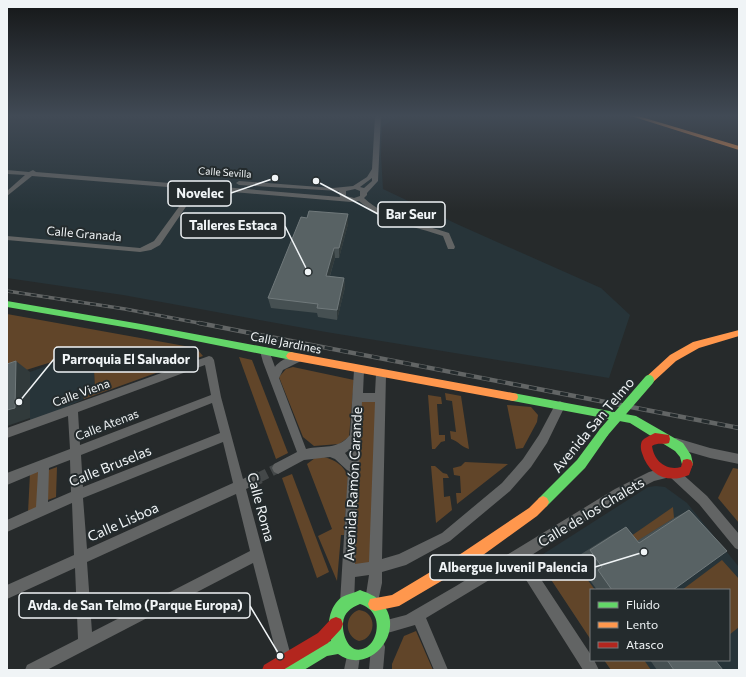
<svg xmlns="http://www.w3.org/2000/svg" width="746" height="677" font-family="Commissioner,sans-serif">
	<rect width="100%" height="100%" fill="#262a2b"/>
	<!-- built -->
	<g fill="#273439">
		<path d="M7 116H398L382 127 381 155 383 189 459 225 601 288 630 315 609 378 326 332 123 295 7 278Z"/>
		<path d="M93 349 95 389 81 393 84 399 30 423V372Z"/>
		<path d="M656 486 665 487 687 503 739 567V670H611L604 660H729V590H591V640L537 558 648 487Z"/>
	</g>
	<!-- green -->
	<g fill="#614529">
		<path d="M7 314 196 348 203 356 84 399 81 393 95 389 93 349 7 376Z"/>
		<path d="M239 357 252 360 288 453 276 459Z"/>
		<path d="M293 367 354 380 349 437 339 444 314 446 303 437 279 377 286 369Z"/>
		<path d="M445 393 461 396 469 449C463 448 458 441 451 439L450 431 456 432 452 401 446 400Z"/>
		<path d="M428 395 441 397 442 404H437L439 435H445V441L441 442 435 449H432Z"/>
		<path d="M358 397 379 398 375 567 348 572Z"/>
		<path d="M507 405 531 407 538 415 537 422 523 448 516 449Z"/>
		<path d="M324 457C335 460 344 465 348 477L344 535H341L337 581 318 536 332 529 307 464 315 458Z"/>
		<path d="M465 462 508 464 457 504 456 493H461L460 476 454 475 453 468 461 466Z"/>
		<path d="M431 466H435L443 473 447 474 449 478H443L444 497 450 496 452 510 436 523Z"/>
		<path d="M57 467 56 497 45 501 46 471Z"/>
		<path d="M733 468 739 469V523L718 498Z"/>
		<path d="M42 469 41 508 28 513 30 473Z"/>
		<path d="M292 474 329 572 317 578 282 478Z"/>
		<path d="M673 507 674 518 625 549 621 543Z"/>
		<path d="M571 557 595 590H591V640L546 572Z"/>
		<path d="M722 560 739 579V627L729 635V590H682Z"/>
		<path d="M359 610C378 612 376 639 359 641 344 636 344 615 359 610Z"/>
		<path d="M416 631 433 670H392V664L404 636Z"/>
		<path d="M604 660H644L651 670H611Z"/>
	</g>
	<g fill="none" stroke-linecap="round" stroke-linejoin="round">
		<!-- street-tunnel-far1 -->
		<path stroke="#444849" stroke-width="10" stroke-dasharray="10 5" stroke-linecap="butt" d="M258 478 278 468"/>
		<!-- street-tunnel -->
		<path stroke="#444849" stroke-width="13" stroke-dasharray="13 6" stroke-linecap="butt" d="M251 481 260 477"/>
		<!-- street -->
		<g fill="#626464" fill-rule="evenodd">
			<path d="M375 116H381L378 181 367 193V195L364 198C388 220 420 223 449 233L455 247 454 249H448L443 236C414 226 383 222 359 201L351 202 198 189 160 245 151 250 140 252 7 240V236L140 248 154 241 192 189 32 176 7 196V191L25 175 7 174V170L29 172 33 170 36 172 194 185 199 181 202 183 200 185 340 197 339 191 239 185 236 183 239 181 333 188 353 186 367 177 372 169ZM372 178V181L364 188 360 187ZM355 189 360 191V196L354 198 346 196V191Z"/>
			<path d="M265 347 268 348 275 367C278 361 295 353 301 355L303 358 301 361 283 370 279 378 306 449C323 445 338 450 350 435L354 370 356 367 359 366 362 367 364 370 363 393H375L376 374 378 371 381 370 384 371 386 374 382 559 399 554 442 533 502 483 523 459 539 435 556 403 560 401 564 403 565 406 547 443 531 467 510 491 450 541 406 565 382 572V583L377 606 372 608 367 606 365 601 369 575 355 577 354 603 352 608 347 610 342 608 340 603 348 471 335 459 330 457 304 460 278 474 274 472 272 468 274 464 297 452 263 362 260 351 262 348ZM362 402H375L369 562 355 564ZM348 451H349L348 457 345 453Z"/>
			<path d="M209 356 212 357 214 360 221 397 243 479 251 475 255 477 257 481 255 485 246 489 292 660 290 665 285 667 280 665 278 660 253 563 47 670H25L27 665 78 639 75 568 7 599V585L74 555 72 503 7 532V520L36 507 38 472 7 485V473L70 449 68 416 7 438V428ZM205 365 211 395 80 445 78 412ZM212 403 220 433 83 487 81 455ZM223 442 233 483 87 549 83 498ZM70 460 71 492 48 502 49 468ZM236 494 250 551 92 632 87 562Z"/>
			<path d="M676 438 710 448 739 454V464L710 458 672 447 671 443 672 439Z"/>
			<path d="M666 467 670 469 671 471 675 469 679 471 707 496 739 534V550L735 548 699 504 670 477 654 481 623 497 527 558 591 655V660H594L599 670H583L516 564 426 618 448 670H434L415 625 384 634 379 632 377 627 379 622 406 615 456 586 615 489 649 472Z"/>
			<path d="M378 640 383 642 385 647 383 670H369L371 647 373 642Z"/>
			<path d="M353 649 358 651 360 656 358 670H344L348 651Z"/>
		</g>
		<!-- fast -->
		<g fill="#63d668" fill-rule="evenodd">
			<path d="M7 301 141 324 291 352 294 353 296 356 294 359 291 360 141 330 7 307Z"/>
			<path d="M513 393 636 416 683 443 691 455 693 464 691 468 687 469 683 468 680 457 675 451 630 423 513 401 509 400 508 397 509 394Z"/>
			<path d="M604 427 608 429 609 432 608 435 585 468 547 506 543 508 539 506 537 502 539 498 577 460 600 429Z"/>
			<path d="M360 590C368 593 376 596 381 602 408 630 370 677 338 654L327 656 304 670H283L285 665 320 644 331 641C326 627 329 606 342 597 348 594 354 593 360 590ZM360 604C366 606 372 610 374 615 380 625 376 643 365 648 349 656 342 634 343 623 344 612 351 608 360 604Z"/>
		</g>
		<!-- slow -->
		<g fill="#ff974d" fill-rule="evenodd">
			<path d="M631 116H638L739 146V150Z"/>
			<path d="M739 330V336L699 348 676 361 652 383 649 384 646 383 644 380 646 377 670 355 693 342Z"/>
			<path d="M291 352 513 393 517 394 518 397 517 400 513 401 291 360 288 359 286 356 288 353Z"/>
			<path d="M543 496 547 498 549 502 547 506 537 516 472 563 399 606 375 611 370 609 368 604 370 599 392 595 462 553 529 508 539 498Z"/>
		</g>
		<!-- jam -->
		<g fill="#b3261e" fill-rule="evenodd">
			<path d="M655 433 669 435 670 439 669 443C662 445 658 442 652 446 654 461 666 471 681 467L683 460 687 459 691 460 693 464 689 475C668 484 649 476 642 453 641 450 640 445 642 441 644 438 651 435 655 433Z"/>
			<path d="M336 617 341 619 343 624 341 629 328 643 283 670H262L264 665 318 633 331 619Z"/>
		</g>
		<defs>
			<path id="rail-far1" d="M7 291 125 309 204 324"/>
			<path id="rail" d="M199 323 739 428"/>
		</defs>
		<!-- rail-far1 casing -->
		<use href="#rail-far1" stroke="#626565" stroke-width="3.5"/>
		<!-- rail casing -->
		<use href="#rail" stroke="#626565" stroke-width="4.5"/>
		<!-- rail-far1 -->
		<use href="#rail-far1" stroke="#242b2d" stroke-width="2" stroke-dasharray="6" stroke-linecap="butt"/>
		<!-- rail -->
		<use href="#rail" stroke="#242b2d" stroke-width="3" stroke-dasharray="8" stroke-linecap="butt"/>
		<!-- fast-bridge -->
		<path stroke="#63d668" stroke-width="10" d="M604 432 649 380"/>
	</g>
	<!-- wall -->
	<g fill="#465052">
		<path d="M324 116H350V117Z"/>
		<path d="M348 214V224L339 258H335L330 276 344 278 345 287 337 320 318 317 317 313 271 308 268 298 307 218Z"/>
		<path d="M689 510 673 590H597L586 575 589 572 578 556 613 534 626 527 637 541 674 518Z"/>
		<path d="M650 660H715L723 670H657Z"/>
	</g>
	<!-- shaded-wall -->
	<g fill="#313a3b">
		<path d="M348 214V224L339 258V248Z"/>
		<path d="M334 248 335 258 327 285 326 276Z"/>
		<path d="M344 278 345 287 337 320V310Z"/>
		<path d="M16 361 30 372V418L7 426V410Z"/>
	</g>
	<!-- building -->
	<g fill="#586264" stroke="#70797b">
		<path d="M309 211 348 214 339 248H334L326 276 344 278 337 310 317 308 318 304 268 298 301 217 307 218Z"/>
		<path d="M16 361 15 408 7 410V364Z"/>
		<path d="M689 510 727 551 673 590H612L598 570 602 567 590 550 626 527 639 543Z"/>
		<path d="M667 660H715L723 670H674Z"/>
	</g>
	<!-- sky -->
	<linearGradient id="sky" x2="0" y2="1"><stop stop-color="#151718"/><stop offset="0.55" stop-color="#414a55"/><stop offset="1" stop-color="#414a55" stop-opacity="0"/></linearGradient>
	<rect width="746" height="211" fill="url(#sky)"/>
	<g text-anchor="middle" stroke-width="4" stroke-linejoin="round" paint-order="stroke">
		<!-- far-street labels -->
		<g font-size="10" fill="#f0f4f6" stroke="#242b2d">
			<text transform="translate(225 172) rotate(4)" y="4">Calle Sevilla</text>
		</g>
		<!-- street labels -->
		<g font-size="12" fill="#f0f4f6" stroke="#242b2d">
			<text transform="translate(84 234) rotate(5)" y="4">Calle Granada</text>
			<text transform="translate(286 343) rotate(11)" y="4">Calle Jardines</text>
			<text transform="translate(81 393) rotate(-20)" y="4">Calle Viena</text>
			<text transform="translate(107 425) rotate(-21)" y="4">Calle Atenas</text>
		</g>
		<!-- near-street labels -->
		<g font-size="14" fill="#f0f4f6" stroke="#242b2d">
			<text transform="translate(593 425) rotate(-50)" y="5">Avenida San Telmo</text>
			<text transform="translate(110 466) rotate(-22)" y="5">Calle Bruselas</text>
			<text transform="translate(353 484) rotate(-87)" y="5">Avenida Ramón Carande</text>
			<text transform="translate(261 507) rotate(75)" y="5">Calle Roma</text>
			<text transform="translate(591 512) rotate(-31)" y="5">Calle de los Chalets</text>
			<text transform="translate(123 522) rotate(-24)" y="5">Calle Lisboa</text>
		</g>
	</g>
	<!-- callouts -->
	<path fill="none" stroke="#f0f4f6" stroke-width="1.5" d="M275 178L231 193M316 181L378 214M308 272L285 226M19 402L54 359M644 552L595 567M280 656L250 606"/>
	<g fill="#f0f4f6" stroke="#242b2d" stroke-width="1.5">
		<circle cx="275" cy="178" r="4"/>
		<circle cx="316" cy="181" r="4"/>
		<circle cx="308" cy="272" r="4"/>
		<circle cx="19" cy="402" r="4"/>
		<circle cx="644" cy="552" r="4"/>
		<circle cx="280" cy="656" r="4"/>
	</g>
	<g fill="#242b2d" stroke="#f0f4f6" stroke-width="1.5">
		<rect x="168" y="181" width="63" height="25" rx="4"/>
		<rect x="378" y="202" width="67" height="25" rx="4"/>
		<rect x="181" y="213" width="104" height="25" rx="4"/>
		<rect x="54" y="347" width="144" height="25" rx="4"/>
		<rect x="430" y="555" width="165" height="25" rx="4"/>
		<rect x="19" y="593" width="231" height="25" rx="4"/>
	</g>
	<g font-size="13" text-anchor="middle" font-weight="bold" fill="#f0f4f6">
		<text x="200" y="198">Novelec</text>
		<text x="411" y="219">Bar Seur</text>
		<text x="233" y="230">Talleres Estaca</text>
		<text x="126" y="364">Parroquia El Salvador</text>
		<text x="513" y="572">Albergue Juvenil Palencia</text>
		<text x="135" y="610">Avda. de San Telmo (Parque Europa)</text>
	</g>
	<!-- border -->
	<rect width="746" height="677" fill="none" stroke="#f0f4f6" stroke-width="16"/>
	<!-- legend -->
	<rect x="590" y="589" width="140" height="72" fill="#242b2d" stroke="#767b7d"/>
	<rect x="598" y="602" width="20" height="6" fill="#63d668" stroke="#767b7d"/>
	<text x="626" y="609" font-size="12" fill="#f0f4f6">Fluido</text>
	<rect x="598" y="622" width="20" height="6" fill="#ff974d" stroke="#767b7d"/>
	<text x="626" y="629" font-size="12" fill="#f0f4f6">Lento</text>
	<rect x="598" y="642" width="20" height="6" fill="#b3261e" stroke="#767b7d"/>
	<text x="626" y="649" font-size="12" fill="#f0f4f6">Atasco</text>
</svg>
